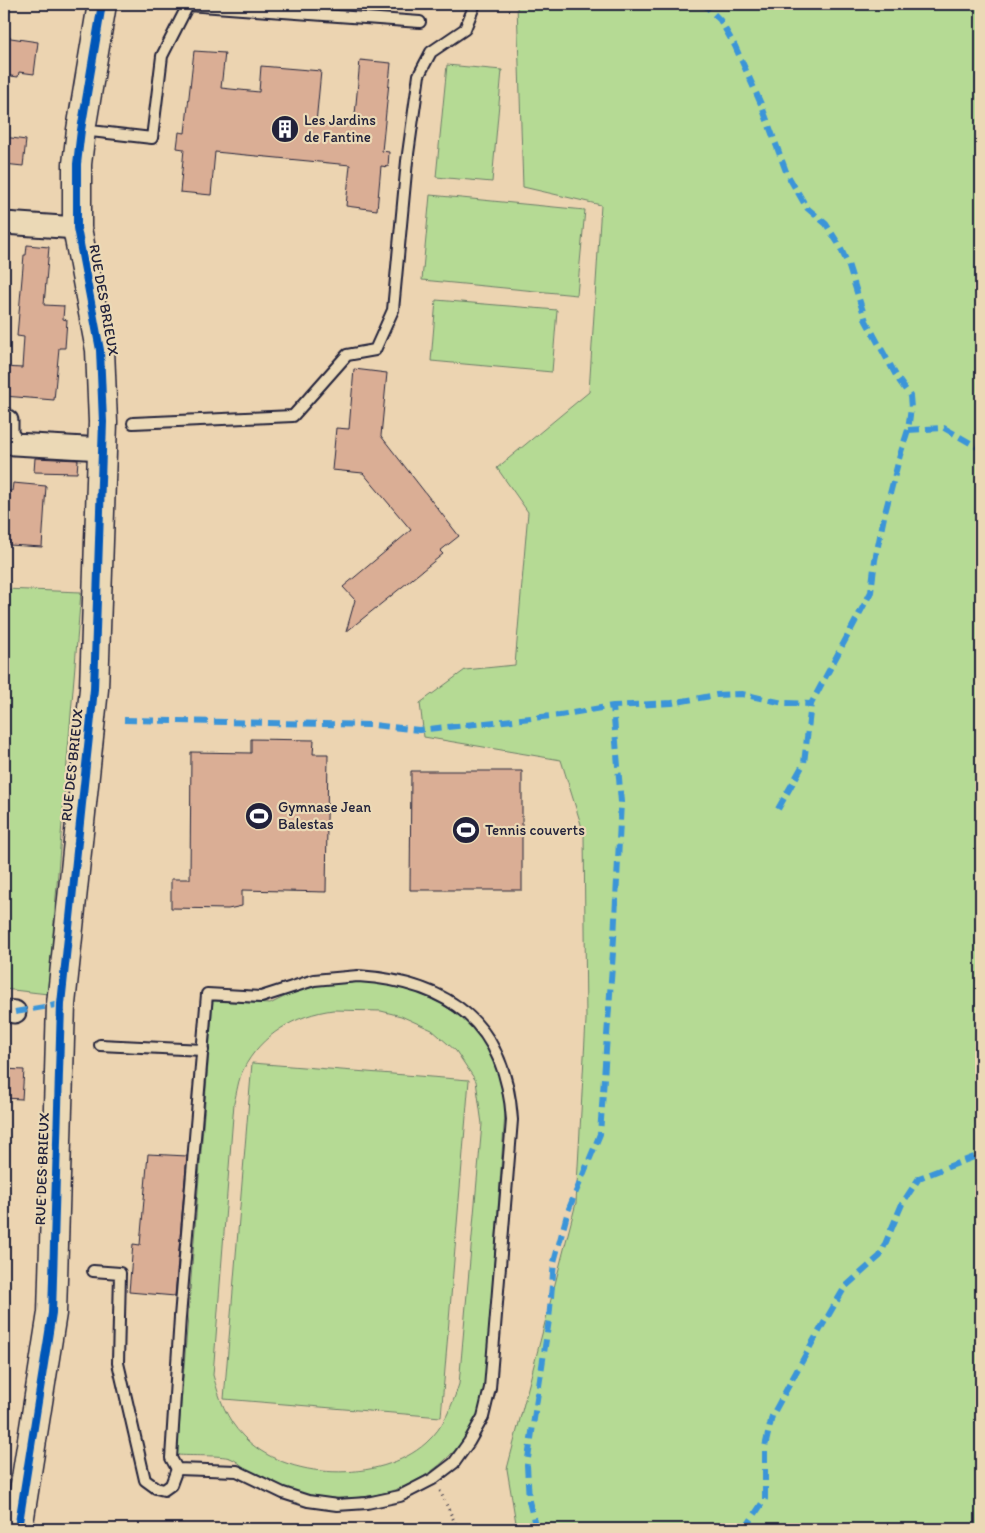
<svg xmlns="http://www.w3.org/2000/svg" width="985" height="1533" font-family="Itim,sans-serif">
	<rect width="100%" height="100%" fill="#ecd4b1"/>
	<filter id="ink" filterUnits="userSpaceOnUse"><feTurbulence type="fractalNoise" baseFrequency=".02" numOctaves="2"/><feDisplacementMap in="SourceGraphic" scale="10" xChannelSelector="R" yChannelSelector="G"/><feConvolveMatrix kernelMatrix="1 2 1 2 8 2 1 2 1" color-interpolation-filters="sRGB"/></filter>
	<g filter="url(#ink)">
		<!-- green -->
		<g fill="#b5da94" stroke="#6c7e68" fill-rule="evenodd">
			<path d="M517 4H981V1529H517L507 1469 576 1203 586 1020 584 834 561 760 424 737 420 703 465 670 515 665 528 512 497 468 589 392 601 205 523 187Z"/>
			<path d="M447 65 502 70 492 182 436 177Z"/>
			<path d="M430 195 585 210 577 295 422 280Z"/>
			<path d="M436 300 557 310 552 372 431 361Z"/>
			<path d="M4 589 81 592 48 994 4 989Z"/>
			<path d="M378 981C430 994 471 1012 497 1062 502 1073 503 1088 506 1100L485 1387C482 1398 480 1412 474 1423 444 1477 391 1501 331 1498 317 1497 303 1496 290 1491 274 1486 260 1477 246 1469 241 1465 236 1460 230 1458 221 1455 189 1456 177 1455L213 1001 270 1004 296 991 320 985ZM333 1010 381 1011 401 1016 432 1030 456 1051 476 1081 482 1124 459 1384C452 1406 444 1427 426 1443 380 1484 285 1481 243 1436 226 1419 219 1397 213 1375L234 1103C237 1092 238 1080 243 1070 261 1034 296 1015 333 1010Z"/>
			<path d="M252 1063 469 1080 441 1417 224 1399Z"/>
		</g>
		<!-- building -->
		<g fill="#daae95" stroke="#22223b">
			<path d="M4 37 38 42 34 74 19 72 18 77 4 75Z"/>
			<path d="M194 51 225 53 221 88 259 92 261 66 321 71 316 123 354 126 360 60 391 63 382 151 389 152 388 167 381 166 377 210 346 206 350 165 215 152 211 195 180 192 184 149 177 148 179 132 185 133Z"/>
			<path d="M4 137 26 140 23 166 4 164Z"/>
			<path d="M27 245 49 247 44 305 64 306 63 319 67 320 65 348H59L54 400 4 396V367L22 368 24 337 17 336 24 255H26Z"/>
			<path d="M354 369 387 373 381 436 459 536 440 551 443 554 346 632 355 600 343 587 411 530 363 473 332 470 336 428 349 429Z"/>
			<path d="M35 458 78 460 77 473 34 472Z"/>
			<path d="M13 483 46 486 42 547 9 545V540L4 539 6 508H4V491H12Z"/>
			<path d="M251 739 314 740 313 754H328L326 892 242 890V906L228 909 171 908V879H190L191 752 251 753Z"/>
			<path d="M411 771H522V890H410Z"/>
			<path d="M4 1069 24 1070 22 1099 4 1098Z"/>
			<path d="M148 1154 187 1156 175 1296 129 1292 133 1244 140 1245Z"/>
		</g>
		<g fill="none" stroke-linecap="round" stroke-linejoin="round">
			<defs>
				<g id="lane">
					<path d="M82 130 152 138 162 56 188 5 420 22"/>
					<path d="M133 423 293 416 347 355 375 350 393 310 407 161 419 75 431 52 465 29 475 4"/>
					<path d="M358 976C450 982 506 1024 512 1120L490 1388 483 1417 469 1442 454 1463 433 1479 400 1496 367 1503 337 1505 308 1501 283 1493 237 1471 177 1469 171 1458 180 1317 207 994 261 997 314 980Z"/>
					<path d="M100 1045 203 1050"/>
					<path d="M93 1271 120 1273 118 1363 145 1480 156 1488 164 1490 171 1485 177 1469"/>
				</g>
				<g id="street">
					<path d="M4 223 77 228"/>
					<path d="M4 419 7 421V435L14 444 103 449"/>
					<path d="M4 1011 15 1012"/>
				</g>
				<path id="secondary" d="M18 1529 52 1313 61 1004 94 689 103 422 100 350 77 228V164L81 130 102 4"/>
			</defs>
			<!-- lane casing -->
			<use href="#lane" stroke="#22223b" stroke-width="14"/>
			<!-- street casing -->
			<use href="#street" stroke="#22223b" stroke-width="25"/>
			<!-- secondary casing -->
			<use href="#secondary" stroke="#22223b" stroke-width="31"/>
			<!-- path -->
			<path stroke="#22223b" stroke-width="3" stroke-dasharray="1 4" stroke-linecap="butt" d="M440 1491 458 1529"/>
			<!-- lane -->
			<use href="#lane" stroke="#ebd9b6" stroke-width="10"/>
			<!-- street -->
			<use href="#street" stroke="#ebd9b6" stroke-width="21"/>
			<!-- secondary -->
			<use href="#secondary" stroke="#ebd9b6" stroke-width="28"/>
			<!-- quiet -->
			<g stroke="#3b95d9" stroke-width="6" stroke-dasharray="12 6" stroke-linecap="butt">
				<path d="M908 430 944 428 981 449"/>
				<path d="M124 720 373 725 419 730 560 715 613 706 672 703 716 695 742 694 783 703 811 704 871 592 875 560 884 517 900 455 908 430 911 408 910 396 898 379 866 321 848 264 838 243 826 224 807 208 787 174 761 104 735 46 720 20 704 4"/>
				<path d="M778 809 804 763 811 704"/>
				<path d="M15 1012 61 1004"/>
				<path d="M536 1529 529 1501 527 1465 549 1320 554 1262 568 1211 600 1134 614 938 621 802 613 706"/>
				<path d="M745 1529 765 1499V1447L772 1416 811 1345 845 1287 880 1256 902 1204 919 1178 974 1157 981 1151"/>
			</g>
			<defs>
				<path id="cycleway" d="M18 1529 52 1313 61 1004 94 689 103 422 100 350 77 228V164L81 130 102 4"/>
			</defs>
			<!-- cycleway casing -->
			<use href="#cycleway" stroke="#ebd9b6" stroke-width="11"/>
			<!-- cycleway -->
			<use href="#cycleway" stroke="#0057b8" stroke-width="8"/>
		</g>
	</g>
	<!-- icons -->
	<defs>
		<symbol id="building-disc" viewBox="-11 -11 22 22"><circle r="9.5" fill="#22223b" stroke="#ebd9b6"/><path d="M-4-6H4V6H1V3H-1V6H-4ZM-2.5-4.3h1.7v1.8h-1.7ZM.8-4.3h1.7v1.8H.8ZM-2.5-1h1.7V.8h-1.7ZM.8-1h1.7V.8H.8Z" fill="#fff"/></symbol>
		<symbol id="stadium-disc" viewBox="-11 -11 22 22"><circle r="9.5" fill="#22223b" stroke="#ebd9b6"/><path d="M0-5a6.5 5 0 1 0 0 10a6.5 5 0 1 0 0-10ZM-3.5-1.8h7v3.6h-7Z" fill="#fff"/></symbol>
	</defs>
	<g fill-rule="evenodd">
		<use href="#building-disc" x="269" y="113" width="32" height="32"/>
		<use href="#stadium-disc" x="243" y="800" width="32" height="32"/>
		<use href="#stadium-disc" x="450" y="814" width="32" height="32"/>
	</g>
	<g text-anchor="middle" stroke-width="4.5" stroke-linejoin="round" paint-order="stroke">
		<!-- poi labels -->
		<g font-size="15" fill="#22223b" stroke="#ebd9b6" text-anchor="start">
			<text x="304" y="125">Les Jardins<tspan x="304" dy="17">de Fantine</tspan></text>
			<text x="278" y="812">Gymnase Jean<tspan x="278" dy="17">Balestas</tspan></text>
			<text x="485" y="835">Tennis couverts</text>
		</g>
		<!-- street labels -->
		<g font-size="15" fill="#22223b" stroke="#ebd9b6">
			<text transform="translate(104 300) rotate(80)" y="5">RUE DES BRIEUX</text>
			<text transform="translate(72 765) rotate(-84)" y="5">RUE DES BRIEUX</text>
			<text transform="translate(42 1169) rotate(-88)" y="5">RUE DES BRIEUX</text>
		</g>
	</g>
	<!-- margin -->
	<rect width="985" height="1533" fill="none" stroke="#ebd9b6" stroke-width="20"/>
	<rect x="10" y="10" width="965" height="1513" fill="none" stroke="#22223b" stroke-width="2" filter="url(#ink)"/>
</svg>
